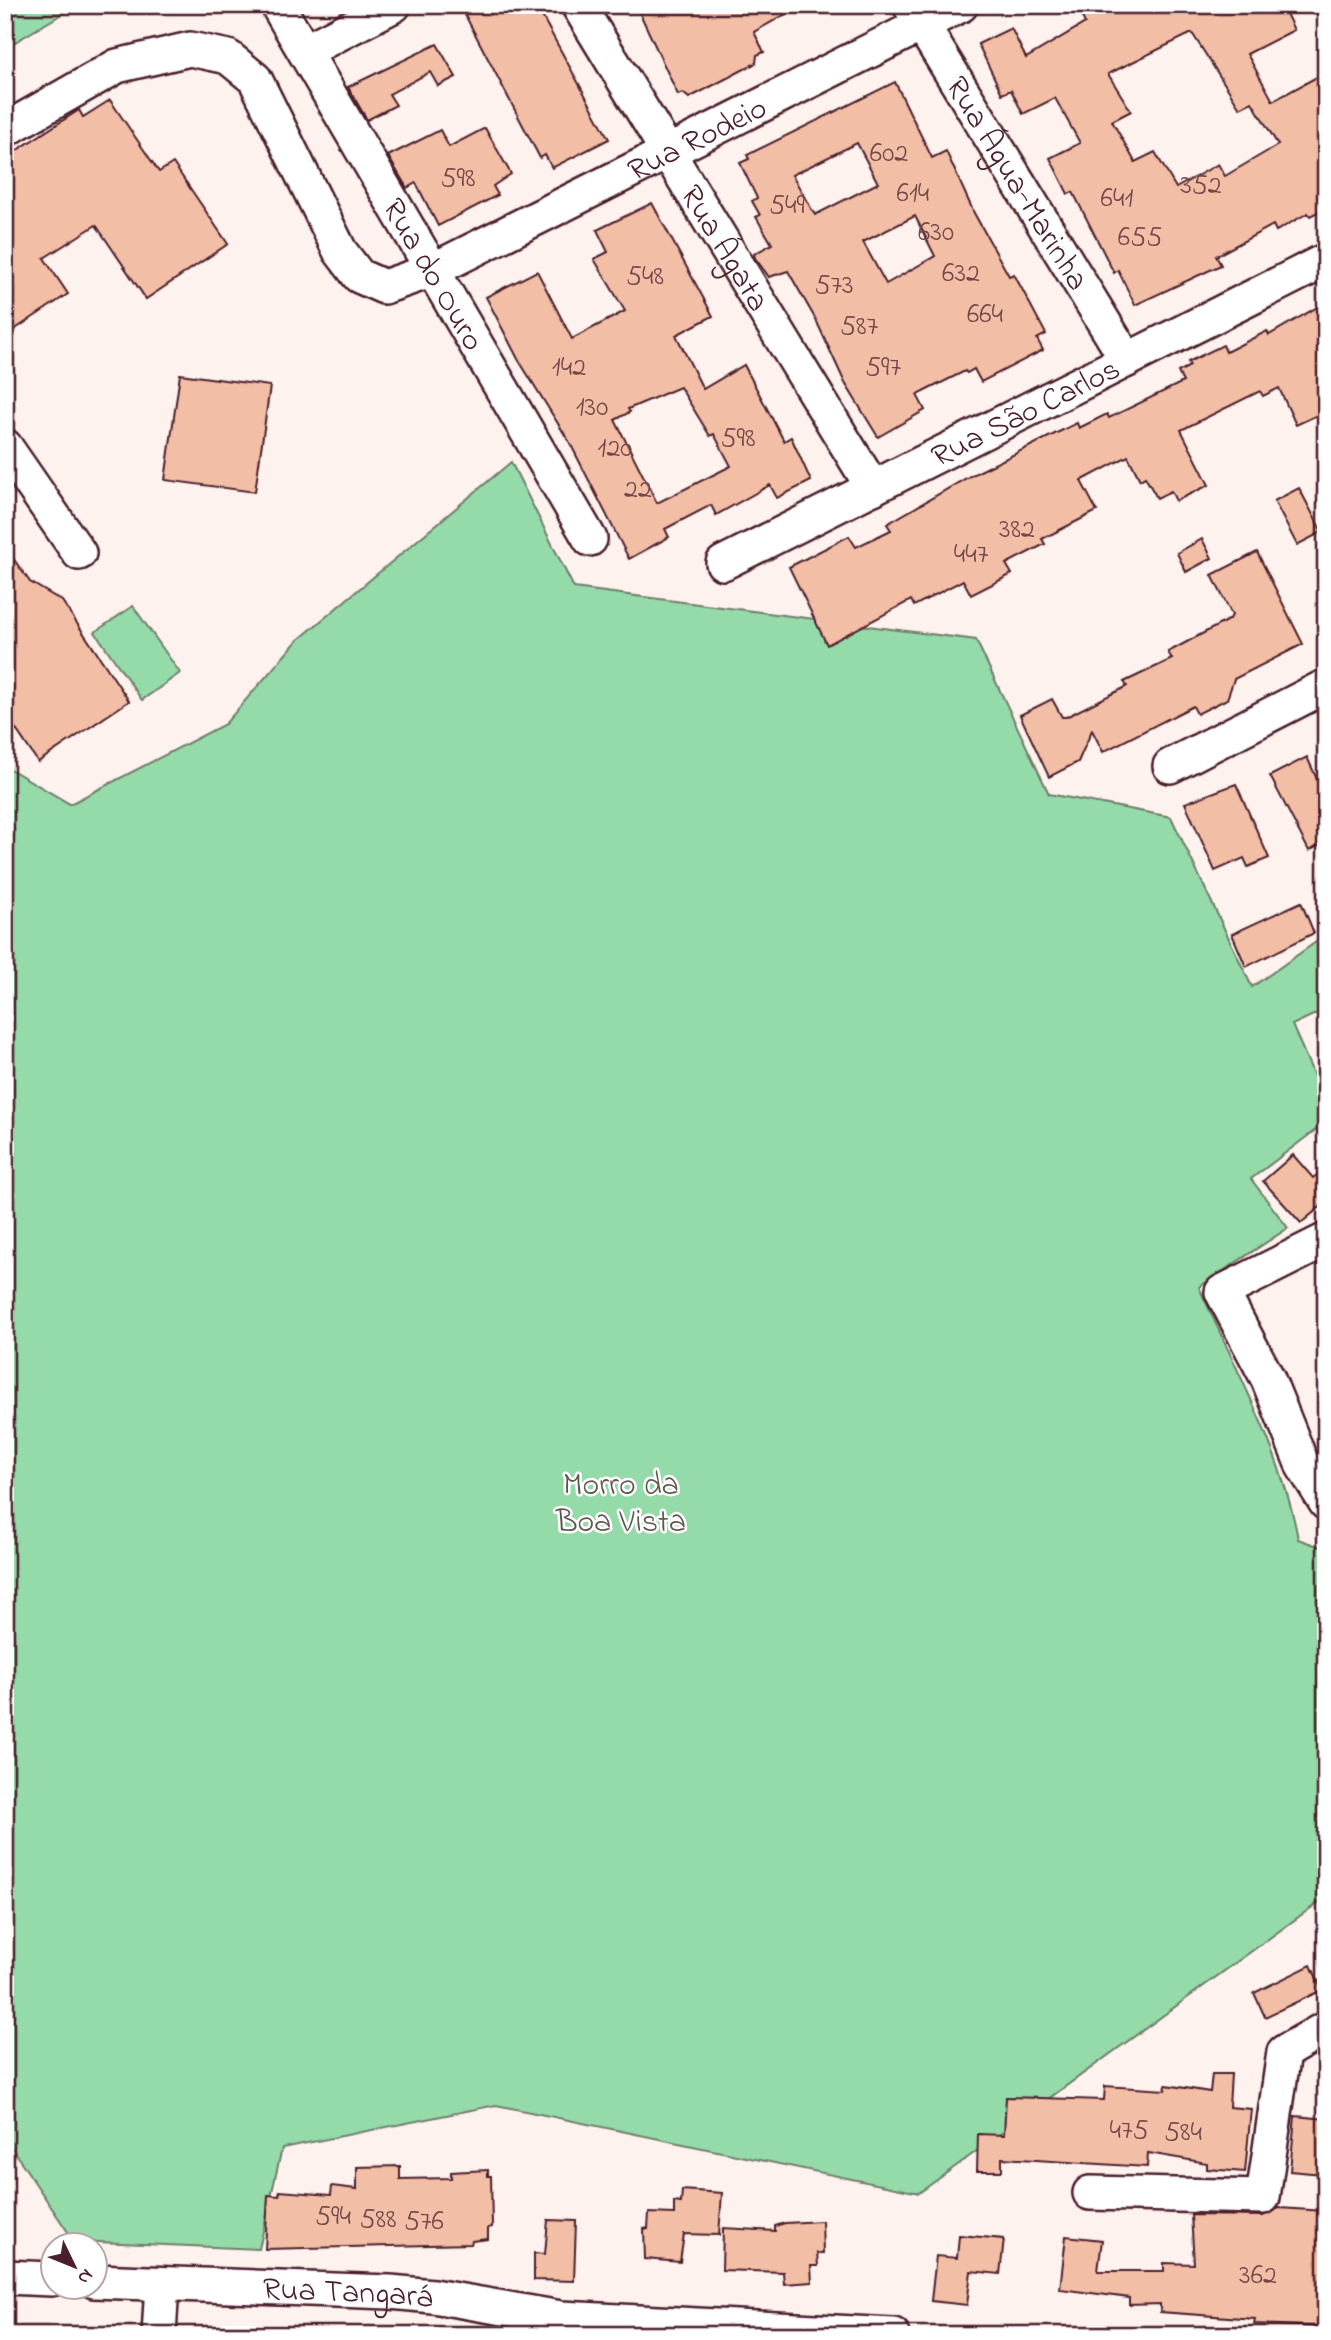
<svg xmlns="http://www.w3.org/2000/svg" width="1331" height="2340" font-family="'Indie Flower',sans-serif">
	<rect width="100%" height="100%" fill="#fdf2ed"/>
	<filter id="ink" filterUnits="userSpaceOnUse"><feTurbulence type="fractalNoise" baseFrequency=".0143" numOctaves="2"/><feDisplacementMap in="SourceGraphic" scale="14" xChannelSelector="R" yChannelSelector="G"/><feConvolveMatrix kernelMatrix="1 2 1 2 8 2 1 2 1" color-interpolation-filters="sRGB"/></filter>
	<g filter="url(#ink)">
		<!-- green -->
		<g fill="#94dba9" stroke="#6f7d6a" stroke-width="2">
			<path d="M5 5H77L5 48Z"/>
			<path d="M511 462 574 588 976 640 1049 794 1171 817 1252 987 1326 935V1009L1292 1025 1326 1103V1122L1251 1179 1288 1228 1199 1287C1235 1368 1282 1451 1298 1539L1326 1549V1897L919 2193 496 2105 282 2148 259 2249 74 2241 5 2138V766L70 804 225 724 297 641Z"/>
			<path d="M133 606 180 673 142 700 95 632Z"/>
		</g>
		<!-- building -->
		<g fill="#f3bea6" stroke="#4a1f2b" stroke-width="2" fill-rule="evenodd">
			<path d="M479 5H536L609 139 552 168 545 155 540 158 464 13Z"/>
			<path d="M636 5H802L754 32 764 52 757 55 756 63 689 98 683 93 678 95Z"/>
			<path d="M1076 5H1282L1294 30 1247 54 1273 101 1326 72V208L1310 216 1308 213 1276 231 1273 225 1216 256 1221 265 1135 305 1118 270 1114 273 1073 192 1068 194 1050 158 1080 143 1055 98 1023 114 1011 90 1002 94 978 44 1011 28 1026 58 1085 23ZM1192 33 1240 108 1252 102 1278 145 1225 176 1218 164 1176 188 1155 152 1135 162 1112 121 1131 111 1108 74Z"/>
			<path d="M437 44 456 77 438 86 430 72 389 94 396 105 367 120 348 87Z"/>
			<path d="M895 82 932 158 946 151 974 213 1009 276 1014 274 1046 334 1037 339 1043 350 981 382 974 369 967 373 965 371 917 395 925 410 878 437 845 383 816 320 788 271 769 277 755 258 754 254 772 244 756 217 760 215 752 201 757 198 740 163 749 159 747 155ZM857 143 878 183 815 215 792 175ZM915 216 935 256 886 284 863 242Z"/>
			<path d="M110 100 159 172 173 163 228 244 146 299 96 225 44 258 68 294 5 336V158L79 110 83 117Z"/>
			<path d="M485 128 511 174 493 186 498 195 438 226 416 183 407 188 388 156 440 130 449 147Z"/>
			<path d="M652 203 713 316 676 335 703 389 744 365 784 441 791 437 811 481 777 498 770 485 716 515 711 505 665 529 669 537 629 559 570 443 518 359 486 297 537 271 572 339 625 311 594 259 608 252 597 230ZM680 387 710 436 714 434 731 466 657 503 615 420 630 412 628 409Z"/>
			<path d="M1326 302V411L1296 425 1279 388 1263 396 1260 391 1181 430 1209 485 1176 501 1171 491 1157 498 1145 477 1140 480 1128 456 1081 481 1097 511 1042 539 1045 544 1006 564 1012 574 971 595 963 580 914 606 911 600 827 645 789 567 849 536 856 547 891 530 887 524 970 476 1077 423 1079 428 1107 414 1109 418 1183 382 1178 372 1190 366 1188 362 1223 345 1226 352 1267 331 1269 335Z"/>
			<path d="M180 374 270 386 255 492 165 480Z"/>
			<path d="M1299 488 1322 532 1297 545 1274 501Z"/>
			<path d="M1202 539 1212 558 1186 572 1177 553Z"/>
			<path d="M5 547 30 582 62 601 129 701 38 762 5 713Z"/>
			<path d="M1257 552 1303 644 1234 679 1227 699 1197 714 1193 706 1103 752 1092 730 1078 762 1049 777 1020 715 1052 699 1062 717H1066L1124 688 1127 686 1124 682 1172 659 1168 652 1230 619 1232 615 1212 575Z"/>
			<path d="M1307 757 1326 799V842L1309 851 1270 776Z"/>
			<path d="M1236 784 1269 858 1248 867 1244 858 1215 871 1185 803Z"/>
			<path d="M1301 902 1314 933 1246 967 1232 934Z"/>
			<path d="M1293 1155 1313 1178 1326 1168V1202L1301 1223 1263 1181Z"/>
			<path d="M1311 1965 1322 1990 1265 2017 1254 1993Z"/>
			<path d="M1212 2074H1231L1229 2107 1251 2109 1245 2172 1207 2169V2163L1148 2153 1147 2167 1002 2158V2171H977L978 2134 1004 2135 1006 2097 1104 2100 1105 2086 1165 2090 1166 2085 1210 2092Z"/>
			<path d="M1295 2116 1326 2119 1322 2174 1290 2171Z"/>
			<path d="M400 2166V2179L451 2178V2172L488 2170V2176H491L492 2227 488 2228V2239L472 2241 471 2244 265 2249 268 2195 279 2196 280 2191 331 2195 332 2186 357 2189V2167Z"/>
			<path d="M682 2190 722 2193 719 2235 684 2234 680 2262 645 2259 644 2228 648 2229 649 2213 674 2214V2202L681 2203Z"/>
			<path d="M1279 2208 1325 2211 1323 2327 1254 2324 1255 2319 1160 2312V2304L1129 2305V2298L1060 2289 1066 2236 1102 2240 1098 2271H1164V2263L1194 2264 1191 2215 1263 2216Z"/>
			<path d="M548 2220 576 2221 574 2281 534 2280V2253L545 2254Z"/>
			<path d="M822 2221 823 2253H817L818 2266H811L812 2282 784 2284 783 2272 722 2270 723 2228 775 2231V2226L785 2223Z"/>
			<path d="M959 2235 1004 2239 1000 2274 971 2271 967 2305 931 2301 936 2256 957 2258Z"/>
		</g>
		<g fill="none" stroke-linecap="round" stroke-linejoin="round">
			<defs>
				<g id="minor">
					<path id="s1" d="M578 5 873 488"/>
					<path id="s2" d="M911 7 1127 360"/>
					<path id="s3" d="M279 8 590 539"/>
					<path d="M305 51 394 5"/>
					<path id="s4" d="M5 130 117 66 190 49 228 57 255 79 340 251 359 276 384 287 433 270 961 5"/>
					<path d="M5 446 79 553"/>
					<path id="s5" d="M723 563 1326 260"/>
					<path d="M1170 766 1326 686"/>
					<path d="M1326 1240 1222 1292 1268 1379 1303 1466 1326 1503"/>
					<path d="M1090 2193 1263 2197 1284 2052 1326 2028"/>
					<path d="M5 2277 52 2279"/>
					<path id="s6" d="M94 2281 390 2292 433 2296 561 2318 893 2335"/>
					<path d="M159 2335 162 2284"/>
				</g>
			</defs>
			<!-- minor casing -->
			<use href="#minor" stroke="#4a1f2b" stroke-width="38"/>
			<!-- minor -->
			<use href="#minor" stroke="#fff" stroke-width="33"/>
		</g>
	</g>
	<g text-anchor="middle" stroke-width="5" stroke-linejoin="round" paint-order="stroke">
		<!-- number labels -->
		<g font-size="28" fill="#74474a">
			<text x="889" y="161">602</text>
			<text x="458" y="186">598</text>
			<text x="1201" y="193">352</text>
			<text x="913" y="201">614</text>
			<text x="1117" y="206">641</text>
			<text x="787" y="213">549</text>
			<text x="936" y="240">630</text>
			<text x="1140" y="245">655</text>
			<text x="961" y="281">632</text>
			<text x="645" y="284">548</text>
			<text x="834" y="293">573</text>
			<text x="985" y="322">664</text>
			<text x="859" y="334">587</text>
			<text x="569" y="375">142</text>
			<text x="883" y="375">597</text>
			<text x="592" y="415">130</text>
			<text x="738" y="446">598</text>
			<text x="615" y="456">120</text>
			<text x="638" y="497">22</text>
			<text x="1017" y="537">382</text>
			<text x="971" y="562">447</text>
			<text x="1129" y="2138">475</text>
			<text x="1183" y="2140">584</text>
			<text x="333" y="2224">594</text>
			<text x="378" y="2227">588</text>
			<text x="424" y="2229">576</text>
			<text x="1258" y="2283">362</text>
		</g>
		<!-- street labels -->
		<g font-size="32" fill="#4a1f2b" stroke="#fff">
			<text dy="11" stroke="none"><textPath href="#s4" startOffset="875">Rua Rodeio</textPath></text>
			<text dy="11" stroke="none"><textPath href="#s2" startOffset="206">Rua Água-Marinha</textPath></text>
			<text dy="11" stroke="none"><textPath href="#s1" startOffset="284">Rua Ágata</textPath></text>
			<text dy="11" stroke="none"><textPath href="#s3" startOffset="308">Rua do Ouro</textPath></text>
			<text dy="11" stroke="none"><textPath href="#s5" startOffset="338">Rua São Carlos</textPath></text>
			<text dy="11" stroke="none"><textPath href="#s6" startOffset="254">Rua Tangará</textPath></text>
		</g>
		<!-- park labels -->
		<g font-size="32" fill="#605751" stroke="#fff">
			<text x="621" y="1494">Morro da<tspan x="621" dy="37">Boa Vista</tspan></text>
		</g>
	</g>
	<!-- margin -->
	<rect width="1331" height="2340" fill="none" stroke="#fff" stroke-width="28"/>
	<rect x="14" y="14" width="1303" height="2312" fill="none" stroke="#4a1f2b" stroke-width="2.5" filter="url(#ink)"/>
	<!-- north arrow -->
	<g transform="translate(74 2266) rotate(133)"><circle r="33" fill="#ffffff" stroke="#b7a5aa" stroke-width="2"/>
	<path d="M0-5L12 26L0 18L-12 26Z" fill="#4a1f2b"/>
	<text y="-10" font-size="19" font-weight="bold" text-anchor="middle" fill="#4a1f2b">N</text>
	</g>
</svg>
